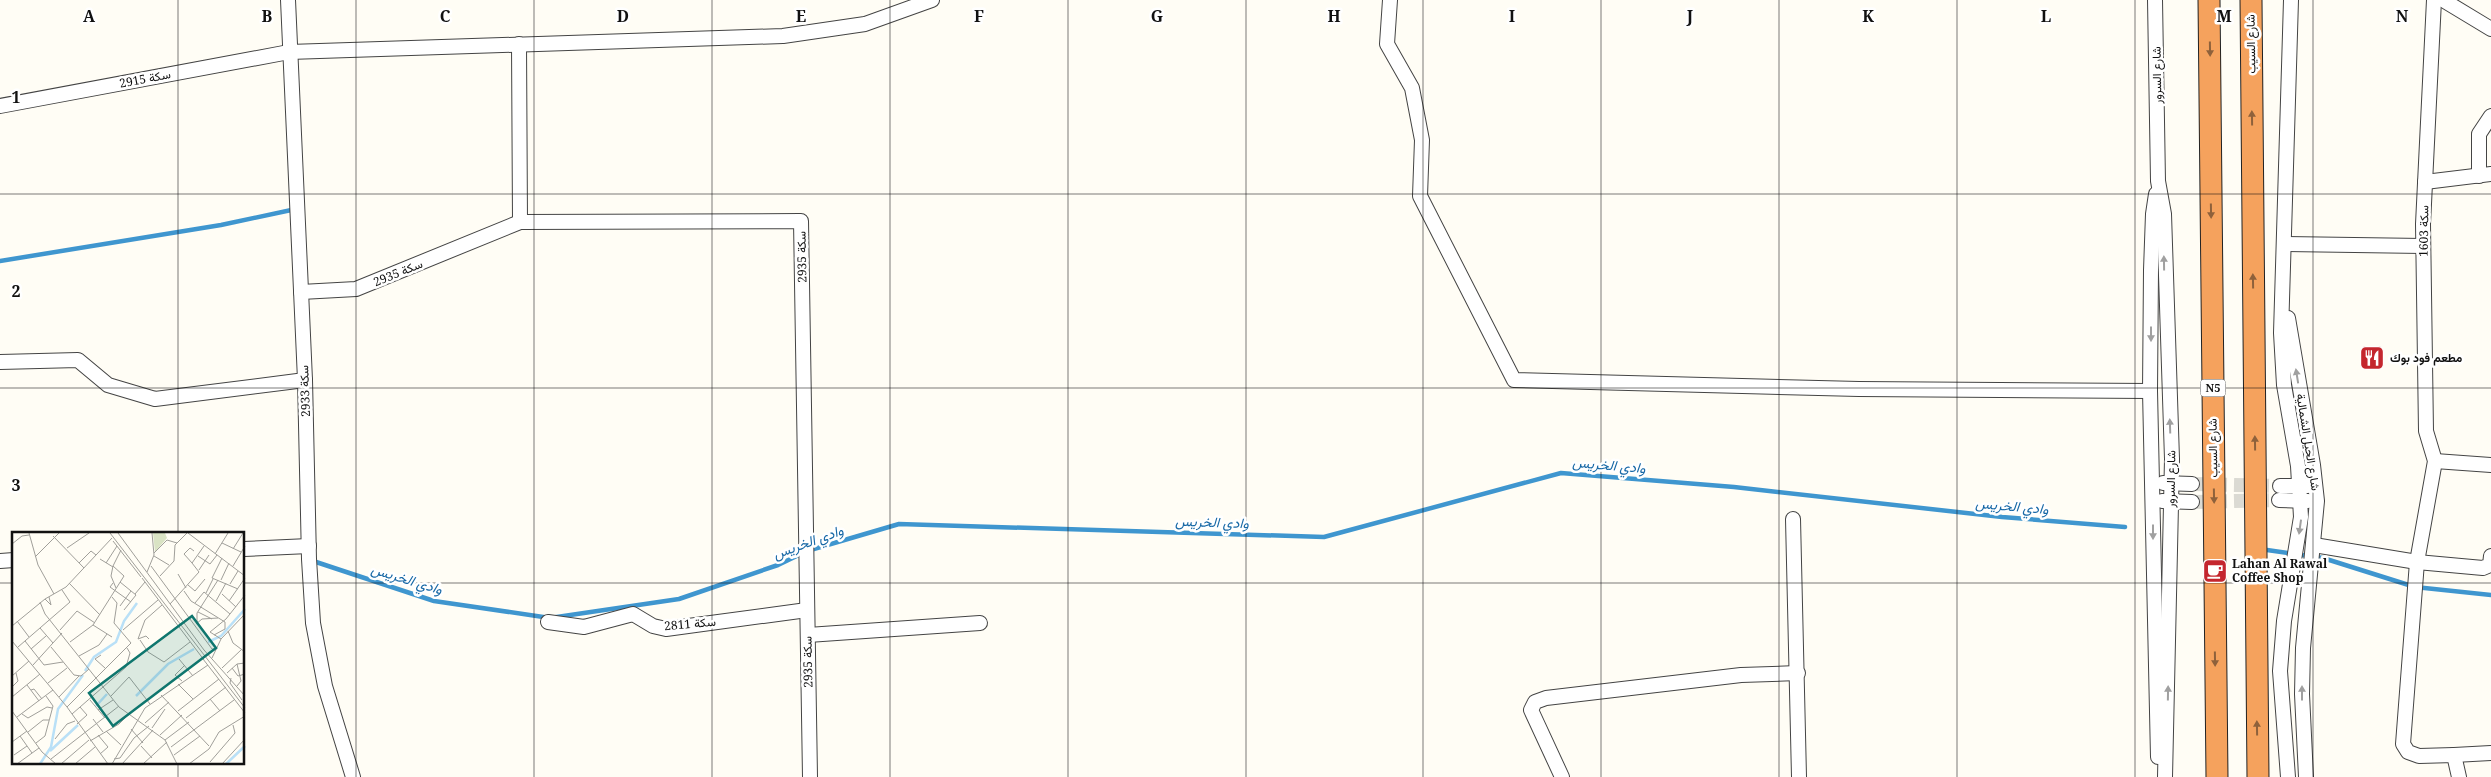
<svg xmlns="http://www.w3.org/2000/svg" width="2491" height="777" font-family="'Noto Serif',Vazirmatn,serif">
	<rect width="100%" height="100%" fill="#fffdf5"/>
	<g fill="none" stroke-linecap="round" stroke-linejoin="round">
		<!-- stream -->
		<g stroke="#3f96cf" stroke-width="4.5">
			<path d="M0 261 221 225 296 209"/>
			<path d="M2267 550 2323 558 2415 587 2491 595"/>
			<path d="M310 560 434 601 550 618 679 599 778 565 807 551 899 524 1324 537 1561 473 1734 487 2002 517 2125 527"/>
		</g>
		<!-- minor-tunnel -->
		<g stroke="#dbdad3" stroke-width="14" stroke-dasharray="14 7" stroke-linecap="butt">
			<path d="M2192 484 2280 486"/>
			<path d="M2192 502 2279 500"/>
		</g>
		<defs>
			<g id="minor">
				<path d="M288 0 305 380 309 559 313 623 325 686 353 777"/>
				<path d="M1390 0 1387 44 1412 88 1422 140 1420 196 1514 380 1859 389 2150 391"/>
				<path d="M2155 0 2158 181 2164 214 2172 459 2165 777"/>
				<path d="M2434 0 2423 224 2426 431 2435 461 2417 562 2403 744 2408 752 2419 756 2454 755 2459 777"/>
				<path d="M2443 0 2491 29"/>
				<path d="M519 44 520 222"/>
				<path d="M0 106 289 52 783 36 865 24 932 0"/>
				<path d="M2479 176V134L2491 116"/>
				<path d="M2425 182 2491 174"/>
				<path d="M2156 194 2153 214 2151 270 2150 391 2158 757"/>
				<path d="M2285 244 2423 246"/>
				<path d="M301 292 356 289 520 222 801 221 810 777"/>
				<path d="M2288 318 2313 465 2317 501 2303 648 2302 694 2306 777"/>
				<path d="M0 362 78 360 108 385 155 399 305 380"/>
				<path d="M2435 461 2491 465"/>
				<path d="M2163 483 2192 484"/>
				<path d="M2280 486H2308"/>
				<path d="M2279 500 2308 501"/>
				<path d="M2162 501 2192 502"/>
				<path d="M1793 519 1799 777"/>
				<path d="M2314 545 2417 562 2483 568 2490 565 2491 556"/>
				<path d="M244 549 309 546"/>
				<path d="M0 561 14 560"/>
				<path d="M548 622 584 627 633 614 653 626 666 629 807 610"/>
				<path d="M808 635 980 623"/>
				<path d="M2454 755 2491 753"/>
				<path d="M1562 777 1531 710 1535 702 1546 698 1741 675 1798 673"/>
				<path d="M2288 777 2280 671 2284 621 2301 517 2298 466 2284 385 2281 333 2291 0"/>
			</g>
			<g id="highway">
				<path d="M2209 0 2217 777"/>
				<path d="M2251 0 2258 777"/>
			</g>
		</defs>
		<!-- minor casing -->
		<use href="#minor" stroke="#444" stroke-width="16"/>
		<!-- highway casing -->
		<use href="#highway" stroke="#222" stroke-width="23"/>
		<!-- minor -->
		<use href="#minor" stroke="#fff" stroke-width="14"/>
		<!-- highway -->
		<use href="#highway" stroke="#f5a25d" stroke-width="21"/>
	</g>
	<!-- one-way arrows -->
	<defs><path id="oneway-solid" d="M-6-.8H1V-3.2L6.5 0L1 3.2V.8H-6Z" transform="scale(1.25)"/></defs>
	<g fill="#8e613b">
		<use href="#oneway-solid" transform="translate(2210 49) rotate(89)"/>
		<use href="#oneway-solid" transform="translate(2252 118) rotate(-91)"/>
		<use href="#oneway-solid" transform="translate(2211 211) rotate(89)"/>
		<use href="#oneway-solid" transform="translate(2253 281) rotate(-91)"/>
		<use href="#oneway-solid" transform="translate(2255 443) rotate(-91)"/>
		<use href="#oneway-solid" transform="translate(2214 496) rotate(89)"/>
		<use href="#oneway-solid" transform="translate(2215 659) rotate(89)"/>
		<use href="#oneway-solid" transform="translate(2257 728) rotate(-91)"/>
	</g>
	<g fill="#a0a0a0">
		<use href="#oneway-solid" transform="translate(2164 263) rotate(-91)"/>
		<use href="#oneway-solid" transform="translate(2151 334) rotate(90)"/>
		<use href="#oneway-solid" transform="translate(2297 376) rotate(-99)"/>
		<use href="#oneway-solid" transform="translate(2170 426) rotate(-92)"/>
		<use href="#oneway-solid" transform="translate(2300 527) rotate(98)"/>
		<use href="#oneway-solid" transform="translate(2153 532) rotate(90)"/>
		<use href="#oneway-solid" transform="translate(2168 693) rotate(-89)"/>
		<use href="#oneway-solid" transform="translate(2302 693) rotate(-90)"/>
	</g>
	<!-- grid -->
	<path fill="none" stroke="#111" stroke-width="1" stroke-opacity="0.55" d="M178 0V533M356 0V777M534 0V777M712 0V777M890 0V777M1068 0V777M1246 0V777M1423 0V777M1601 0V777M1779 0V777M1957 0V777M2135 0V777M2313 0V777M0 194H2491M0 388H2491M0 583H14M244 583H2491M178 763V777"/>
	<!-- icons -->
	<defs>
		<symbol id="restaurant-square" viewBox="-11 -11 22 22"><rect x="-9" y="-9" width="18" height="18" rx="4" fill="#c4262e" stroke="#fff"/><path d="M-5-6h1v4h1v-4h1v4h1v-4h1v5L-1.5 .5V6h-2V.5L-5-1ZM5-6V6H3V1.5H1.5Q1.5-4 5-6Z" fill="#fff"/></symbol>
		<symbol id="cafe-square" viewBox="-11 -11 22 22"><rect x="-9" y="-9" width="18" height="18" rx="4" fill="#c4262e" stroke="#fff"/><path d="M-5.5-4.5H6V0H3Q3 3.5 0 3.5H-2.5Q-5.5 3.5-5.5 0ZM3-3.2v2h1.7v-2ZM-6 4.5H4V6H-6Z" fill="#fff"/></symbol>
	</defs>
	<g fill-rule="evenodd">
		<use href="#restaurant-square" x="2358" y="344" width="28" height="28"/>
		<use href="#cafe-square" x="2201" y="557" width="28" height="28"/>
	</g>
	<g text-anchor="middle" stroke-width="5" stroke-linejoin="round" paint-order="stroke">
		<!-- shield labels -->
		<rect fill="#fff" stroke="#585858" stroke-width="1" x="2200.5" y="379.5" width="25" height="17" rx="4"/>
		<g font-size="11" font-weight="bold" fill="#111">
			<text x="2213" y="392">N5</text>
		</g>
		<!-- street labels -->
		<g font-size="12" fill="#111" stroke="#fff">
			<text transform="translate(2251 44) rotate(-91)" y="4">شارع السيب</text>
			<text transform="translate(2157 75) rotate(-91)" y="4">شارع السرور</text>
			<text transform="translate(145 79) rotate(-11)" y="4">سكة 2915</text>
			<text transform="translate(2424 231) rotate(-89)" y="4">سكة 1603</text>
			<text transform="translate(802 257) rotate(-91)" y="4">سكة 2935</text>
			<text transform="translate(398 273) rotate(-22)" y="4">سكة 2935</text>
			<text transform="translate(305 391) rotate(-92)" y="4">سكة 2933</text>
			<text transform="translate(2308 442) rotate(81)" y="4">شارع الحيل الشمالية</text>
			<text transform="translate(2213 448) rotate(-91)" y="4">شارع السيب</text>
			<text transform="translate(2171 479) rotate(-89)" y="4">شارع السرور</text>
			<text transform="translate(690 624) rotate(-5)" y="4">سكة 2811</text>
			<text transform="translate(808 662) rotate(-91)" y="4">سكة 2935</text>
		</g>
		<!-- poi labels -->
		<g font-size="12" font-weight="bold" fill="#111" stroke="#fff" text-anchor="start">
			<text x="2390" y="362">مطعم فود بوك</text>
			<text x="2232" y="568">Lahan Al Rawal<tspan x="2232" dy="14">Coffee Shop</tspan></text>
		</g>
		<!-- water labels -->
		<g font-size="14" font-style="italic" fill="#1768a6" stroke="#fff">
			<text transform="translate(1609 465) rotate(5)" y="5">وادي الخريس</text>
			<text transform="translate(2012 506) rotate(5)" y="5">وادي الخريس</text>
			<text transform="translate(1212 522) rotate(2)" y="5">وادي الخريس</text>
			<text transform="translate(808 542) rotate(-20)" y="5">وادي الخريس</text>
			<text transform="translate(407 579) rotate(17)" y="5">وادي الخريس</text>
		</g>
	</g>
	<!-- overview -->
	<g transform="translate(12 532)">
		<rect width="232" height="232" fill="#fffdf5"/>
		<path d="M141 1H153L155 6 143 20Z" fill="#d9e3c4"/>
		<path fill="none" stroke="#b9e0f7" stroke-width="2.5" d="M196 110 209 104 233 77M73 139 82 125 104 110 112 89 125 71M124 164 156 132 182 117M84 174 95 162M38 219 66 193M28 232 39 215 46 177 71 143M214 232 233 214"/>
		<path fill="none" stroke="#a09f9a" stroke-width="1" d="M17 1 26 33 42 62M98 1 233 176M106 1 192 118 233 164M176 1 233 44M41 4 72 36M101 9 129 45M210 11 229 20M0 12 10 4 17 3M55 16 77 1M221 17 231 1M142 21 155 8 165 11M203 22 216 1M142 24 157 33M186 24 198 32 205 23M23 25 47 1M210 26 200 46 226 57M88 27 101 35M67 31 79 19 84 23M94 31 105 14M180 31 172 22 178 16 182 19M101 34 99 44 104 56M139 34 200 117 204 118M221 34 233 14M187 38 197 23M135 40 142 23 140 1M166 42 174 56M148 44 162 29 163 13 175 1M130 46 192 128M209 48 217 31M108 50 124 63 112 78M57 51 88 83M101 51 98 55 119 70M218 52 226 39M176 53 183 59 193 47M172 59 179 69 213 90V97L202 103M194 61 201 47M123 62 133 50M210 62 224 75M33 67 39 73 37 65M204 69 214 51M217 69 233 46M28 70 33 82 107 175 153 208 165 232M183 71 192 60 218 82M158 72 187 40 180 31 192 14M108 74 119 59M186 80 200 87M5 89 17 105M185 91V81L206 48M184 92 190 87 206 86M81 93 100 105M0 94 33 67 54 55 100 6M28 96 41 111M48 98 65 79 83 91M111 98 146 68M216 99 221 111 233 120M137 107 134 104 126 107 133 88 150 73M209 107 198 100 214 87 233 63M128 108 136 120 152 130 178 110M0 109 55 175 96 232M13 109 32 133 51 130M58 110 81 93 112 44 101 34 109 18M6 115 58 70 50 58M39 115 62 143 69 144 77 137M19 117 34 104M89 123 83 127 93 136M67 124 87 113 95 102M200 126 209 107 233 82M167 127 181 144M191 127 233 181M21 133 50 101M210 136 229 118M220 136 226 144 233 142M215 141 225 132 233 131M0 144 17 129M219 146 218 151 230 168M170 149 163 143 173 133M36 151 55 136M166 152 181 167M15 153 27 169M225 154 229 149 225 132M0 155 6 149 4 141M19 158 22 157 30 167M149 163 197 214M99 164 117 145 138 172M0 165 28 142M47 165 67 144M198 167 208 179M78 168 93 186M55 175 119 111 102 91 105 71 100 65M86 178 101 168M0 179 30 220 44 232M166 179 207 147M10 182 16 186 35 175 40 176M60 182 114 135 118 121 115 116M5 185 41 158M174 186 214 155M81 187 91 200M133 191 157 170M65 192 75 183 68 175M140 196 153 177M119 197 131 211M94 199 109 213M16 200 31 188H37M86 203 96 215 88 222M148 203 170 183M8 204 20 221M43 207 55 192 63 189M153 208 177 190M78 209 107 192 116 183M0 210 15 199M24 211 33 204 41 174 34 164M129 214 140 226M159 215 222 168M2 223 15 214M162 223 188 204M39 227 107 174M102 227 108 226 122 206 137 194M198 230 223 201 221 193M5 232 27 216M49 232 77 208M63 232 83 215M96 232H100L133 176 196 133M110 232 141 198M131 232 155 210M177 232 197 217 207 200 233 184M210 232 233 207"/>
		<path fill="#0f766e" fill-opacity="0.15" stroke="#0f766e" stroke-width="2.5" d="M180 84 204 116 101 194 77 161Z"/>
		<rect width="232" height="232" fill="none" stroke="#111" stroke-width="2.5"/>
	</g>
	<g font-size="16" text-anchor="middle" font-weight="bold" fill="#111" stroke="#fff" stroke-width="5" stroke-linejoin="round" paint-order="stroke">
		<text x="89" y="22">A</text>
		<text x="267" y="22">B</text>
		<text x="445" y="22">C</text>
		<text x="623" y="22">D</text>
		<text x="801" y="22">E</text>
		<text x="979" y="22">F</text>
		<text x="1157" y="22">G</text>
		<text x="1334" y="22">H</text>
		<text x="1512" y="22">I</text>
		<text x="1690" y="22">J</text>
		<text x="1868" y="22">K</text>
		<text x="2046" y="22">L</text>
		<text x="2224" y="22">M</text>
		<text x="2402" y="22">N</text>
		<text x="16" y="103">1</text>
		<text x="16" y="297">2</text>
		<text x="16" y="491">3</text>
	</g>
</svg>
